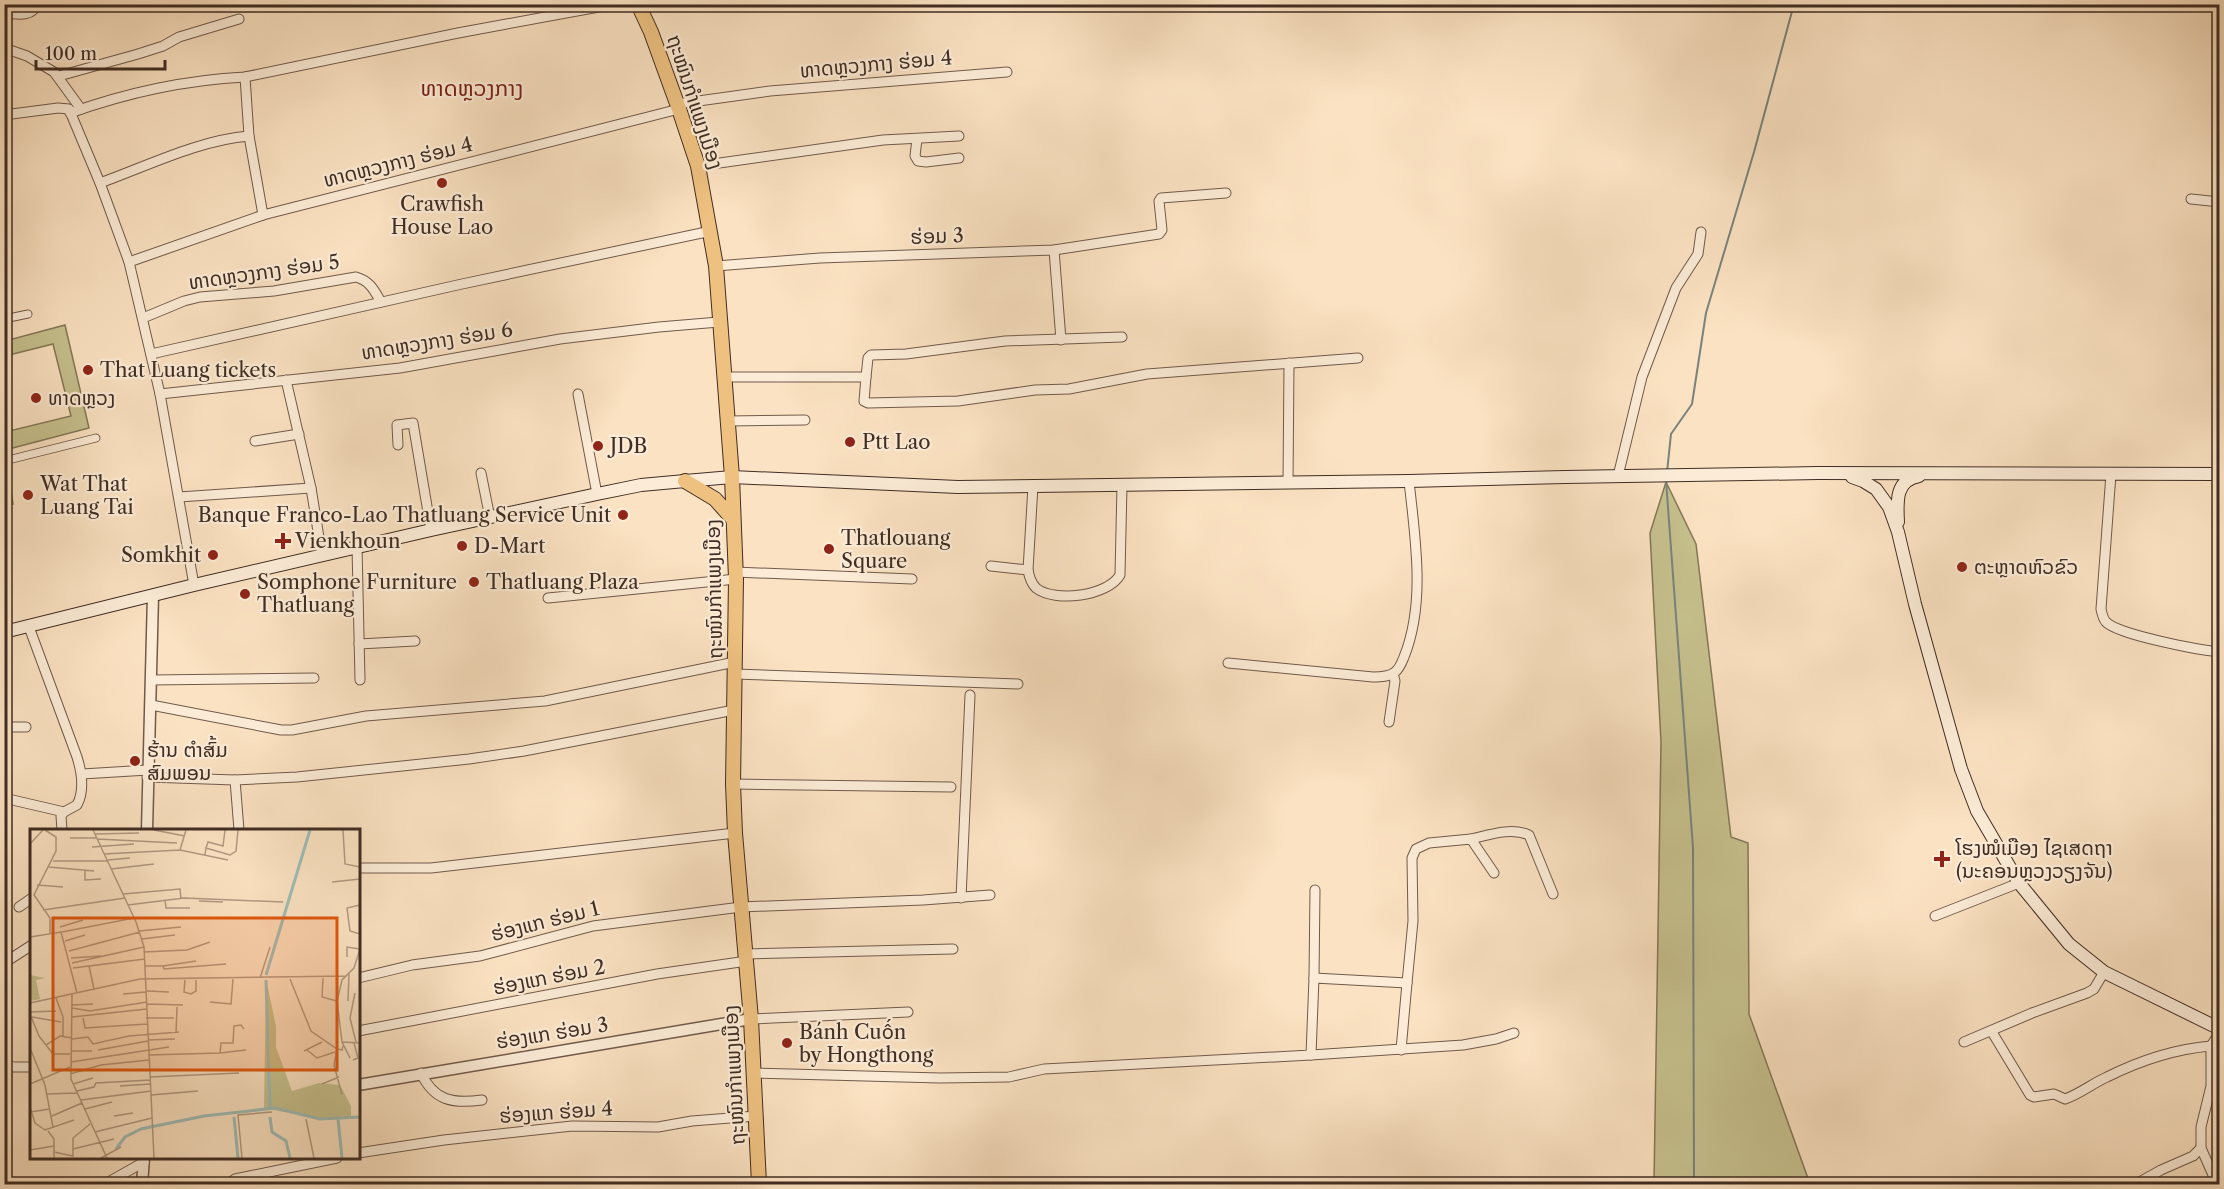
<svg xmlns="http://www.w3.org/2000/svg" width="2224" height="1189" font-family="'Libre Caslon Text','Noto Sans Lao',serif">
	<rect width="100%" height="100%" fill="#fbe2c2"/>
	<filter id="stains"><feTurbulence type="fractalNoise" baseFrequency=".00333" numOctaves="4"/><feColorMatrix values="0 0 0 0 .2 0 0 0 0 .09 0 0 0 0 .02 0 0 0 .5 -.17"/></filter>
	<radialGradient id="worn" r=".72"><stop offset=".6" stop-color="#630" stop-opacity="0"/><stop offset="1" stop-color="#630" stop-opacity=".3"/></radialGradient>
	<!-- green -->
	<g fill="#c6c18e" stroke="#847758" stroke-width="1.5">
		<path d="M65 325 89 428 5 450V432L71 416 53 344 5 356V341Z"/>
		<path d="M9 477 13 504 5 505V478Z"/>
		<path d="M1666 482 1696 544 1731 837 1748 843 1749 1014 1810 1184H1654L1661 742 1650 533Z"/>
	</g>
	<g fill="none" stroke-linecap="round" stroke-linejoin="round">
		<!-- stream -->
		<g stroke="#79837c" stroke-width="2">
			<path d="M1667 472 1671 434 1692 404 1706 313 1754 152 1794 4"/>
			<path d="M1666 480 1693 848 1694 1184"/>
		</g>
		<defs>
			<g id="pedestrian">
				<path d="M4 319 28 314"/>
				<path d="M4 461 96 438"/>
			</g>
			<g id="minor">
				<path d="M4 13C18 14 30 18 38 4"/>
				<path d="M4 48 27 56 54 72 81 109"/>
				<path d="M59 76 138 54 163 46 179 37 239 19"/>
				<path d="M245 77 249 136 263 215"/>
				<path d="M677 104 770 91 1007 72"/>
				<path d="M70 113C126 93 186 80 245 77L458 33 615 4"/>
				<path d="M4 115 58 108 69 109 100 183 129 262 160 394 194 585"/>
				<path d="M917 139 915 156 918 161 926 162 959 158"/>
				<path d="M698 166 883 140 959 136"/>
				<path d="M100 183C147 166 199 140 249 136"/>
				<path d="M2191 199 2220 202"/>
				<path d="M1054 250 1061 340"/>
				<path d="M129 262 263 215 679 109"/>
				<path d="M716 266 820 258 1054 250 1159 234 1162 230 1159 201 1161 198 1226 193"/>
				<path d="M143 318 184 301 200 297 274 291 356 277C370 281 374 290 381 302"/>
				<path d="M151 354 462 284 711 231"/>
				<path d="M723 377H866L864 401 868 403 958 401 1035 390 1069 389 1147 374 1358 358"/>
				<path d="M866 377 868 358 871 355 906 354 1005 341 1122 337"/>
				<path d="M286 380 311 488 322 556"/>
				<path d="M160 394 400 368 560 339 659 327 719 322"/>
				<path d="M578 394 597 494"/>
				<path d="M727 421 805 420"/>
				<path d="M255 441 299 434"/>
				<path d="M398 445 397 425 413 423 431 530"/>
				<path d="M481 473 490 518"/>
				<path d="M2111 474 2101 609C2102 614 2103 619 2106 622 2119 635 2199 650 2220 652"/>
				<path d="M1618 476 1642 377 1676 288 1698 254 1701 232"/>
				<path d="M1288 483 1289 363"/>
				<path d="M1033 486 1028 570C1029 576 1031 583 1036 588 1055 603 1108 596 1120 575L1122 485"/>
				<path d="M179 497 311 488"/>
				<path d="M357 547 360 680"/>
				<path d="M991 566 1028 570"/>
				<path d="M735 572 912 579"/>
				<path d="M548 598 736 579"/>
				<path d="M359 644 415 641"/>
				<path d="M1228 663 1373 677C1380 677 1389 677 1395 672 1400 668 1402 662 1404 657 1426 602 1415 538 1409 481"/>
				<path d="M735 674 1018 684"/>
				<path d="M151 680 314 678"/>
				<path d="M151 705 281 730H292L366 716 545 701 735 662"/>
				<path d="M1389 722 1395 681 1393 674"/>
				<path d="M4 727H26"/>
				<path d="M82 774 148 770"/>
				<path d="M147 777 235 780 297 777 469 759 524 751 734 710"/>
				<path d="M235 780 239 830"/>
				<path d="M733 784 951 787"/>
				<path d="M4 798 64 812 77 805C85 790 82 773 77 757L29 627"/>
				<path d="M62 830 61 816 64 812"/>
				<path d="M1471 839C1489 835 1511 827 1529 835L1553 894"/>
				<path d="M358 868H431L735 833"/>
				<path d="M961 898 970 695"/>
				<path d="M19 907 32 898"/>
				<path d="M1935 916 2019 883"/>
				<path d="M746 954 953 949"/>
				<path d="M4 963 32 945"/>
				<path d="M358 978 412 965 480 956 593 926 741 907 923 900 990 895"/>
				<path d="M1314 978 1315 890"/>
				<path d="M751 1019 908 1012"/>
				<path d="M358 1031 657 974 747 961"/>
				<path d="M1992 1032 2030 1095 2034 1097 2054 1094 2065 1099C2080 1094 2093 1083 2107 1077 2139 1061 2175 1049 2211 1046"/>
				<path d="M1964 1042 2032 1013 2087 993 2094 989 2104 972"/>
				<path d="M4 1049V1065"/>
				<path d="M1401 1050 1407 983"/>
				<path d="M1311 1055 1463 1045 1496 1039 1514 1033"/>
				<path d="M6 1064 13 1067H32"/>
				<path d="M421 1073C434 1101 453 1104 482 1100"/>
				<path d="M755 1073 940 1078 1009 1077 1044 1069 1311 1055 1314 978 1407 983 1413 921 1412 858 1416 849 1429 843 1471 839 1494 873"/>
				<path d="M358 1153 444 1140 572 1126 658 1127 692 1121 756 1116"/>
				<path d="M105 1184 144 1162"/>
				<path d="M229 1184 235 1179 337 1158"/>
				<path d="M2136 1184 2161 1170 2193 1156 2201 1148"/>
				<path d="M2217 1184 2201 1148V1127L2211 1086V1046L2220 1032"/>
			</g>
			<g id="tertiary">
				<path d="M147 830 153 595"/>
				<path d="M358 1085 751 1019"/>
				<path d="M142 1184 144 1158"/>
			</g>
			<g id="secondary">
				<path d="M1852 477 1863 481 1876 489 1889 507 1898 532 1915 604 1961 769 1977 811 2019 883 2069 944 2104 972 2220 1029"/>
				<path d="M1898 522C1897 502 1895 480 1919 476"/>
				<path d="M4 632 194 585 431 530 597 494 641 485 685 481 732 477 958 487 1409 481 1565 477 1818 473 2220 474"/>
			</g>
			<g id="primary">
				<path d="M638 4 651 32 679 109 698 166 716 266 732 477 736 579 733 784 735 833 751 1019 759 1184"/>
				<path d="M685 481 715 499 733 519"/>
			</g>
		</defs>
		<!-- pedestrian casing -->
		<use href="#pedestrian" stroke="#705a4b" stroke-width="9"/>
		<!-- minor casing -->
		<use href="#minor" stroke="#705a4b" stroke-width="11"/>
		<!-- tertiary casing -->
		<use href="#tertiary" stroke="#705a4b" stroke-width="13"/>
		<!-- secondary casing -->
		<use href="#secondary" stroke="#412d23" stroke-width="14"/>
		<!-- primary casing -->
		<use href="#primary" stroke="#412d23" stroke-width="16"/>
		<!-- pedestrian -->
		<use href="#pedestrian" stroke="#fcecd7" stroke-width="7"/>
		<!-- minor -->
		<use href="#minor" stroke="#fcecd7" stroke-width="9"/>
		<!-- tertiary -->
		<use href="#tertiary" stroke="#fcecd7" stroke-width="10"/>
		<!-- secondary -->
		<use href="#secondary" stroke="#fcecd7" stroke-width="12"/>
		<!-- primary -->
		<use href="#primary" stroke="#eec181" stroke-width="14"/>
	</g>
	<!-- markers -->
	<g fill="#8f2418" stroke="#fcecd7" stroke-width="2">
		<circle cx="442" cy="183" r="6"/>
		<circle cx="88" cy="370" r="6"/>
		<circle cx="36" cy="398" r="6"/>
		<circle cx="850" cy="442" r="6"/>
		<circle cx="598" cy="446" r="6"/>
		<circle cx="28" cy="495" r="6"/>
		<circle cx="623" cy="515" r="6"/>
		<path d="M280 532h6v6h6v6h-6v6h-6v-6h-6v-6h6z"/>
		<circle cx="462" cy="546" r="6"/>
		<circle cx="829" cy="549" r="6"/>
		<circle cx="213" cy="555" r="6"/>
		<circle cx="1962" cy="567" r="6"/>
		<circle cx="474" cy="582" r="6"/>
		<circle cx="245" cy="594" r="6"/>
		<circle cx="135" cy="761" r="6"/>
		<path d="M1939 850h6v6h6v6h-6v6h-6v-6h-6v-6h6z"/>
		<circle cx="787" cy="1043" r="6"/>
	</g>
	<g text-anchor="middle" stroke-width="4.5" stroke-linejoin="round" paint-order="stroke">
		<!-- street labels -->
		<g font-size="20" fill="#412d23" stroke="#fcecd7">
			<text transform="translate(876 64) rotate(-5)" y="7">ທາດຫຼວງກາງ ຮ່ອມ 4</text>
			<text transform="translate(695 102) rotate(72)" y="7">ຖະໜົນກຳແພງເມືອງ</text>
			<text transform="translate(398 162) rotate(-14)" y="7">ທາດຫຼວງກາງ ຮ່ອມ 4</text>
			<text transform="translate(937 236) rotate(-2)" y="7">ຮ່ອມ 3</text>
			<text transform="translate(264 272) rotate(-8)" y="7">ທາດຫຼວງກາງ ຮ່ອມ 5</text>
			<text transform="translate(437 341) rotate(-9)" y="7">ທາດຫຼວງກາງ ຮ່ອມ 6</text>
			<text transform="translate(714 589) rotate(-91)" y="7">ຖະໜົນກຳແພງເມືອງ</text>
			<text transform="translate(545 921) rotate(-14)" y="7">ຮ່ອງແກ ຮ່ອມ 1</text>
			<text transform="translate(549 977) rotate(-11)" y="7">ຮ່ອງແກ ຮ່ອມ 2</text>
			<text transform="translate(552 1033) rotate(-9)" y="7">ຮ່ອງແກ ຮ່ອມ 3</text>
			<text transform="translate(734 1075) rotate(-93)" y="7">ຖະໜົນກຳແພງເມືອງ</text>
			<text transform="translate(556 1112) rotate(-4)" y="7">ຮ່ອງແກ ຮ່ອມ 4</text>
		</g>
		<!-- poi labels -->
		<g font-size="20" fill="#412d23" stroke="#fcecd7" text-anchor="start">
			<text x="442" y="211" text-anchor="middle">Crawfish<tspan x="442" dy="23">House Lao</tspan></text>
			<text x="100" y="377">That Luang tickets</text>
			<text x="48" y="405">ທາດຫຼວງ</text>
			<text x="862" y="449">Ptt Lao</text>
			<text x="610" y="453">JDB</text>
			<text x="40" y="491">Wat That<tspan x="40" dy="23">Luang Tai</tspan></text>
			<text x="611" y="522" text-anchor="end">Banque Franco-Lao Thatluang Service Unit</text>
			<text x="841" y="545">Thatlouang<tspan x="841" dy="23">Square</tspan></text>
			<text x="295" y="548">Vienkhoun</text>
			<text x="474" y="553">D-Mart</text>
			<text x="201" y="562" text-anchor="end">Somkhit</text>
			<text x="1974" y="574">ຕະຫຼາດຫົວຂົວ</text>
			<text x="257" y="589">Somphone Furniture<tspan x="257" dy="23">Thatluang</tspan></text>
			<text x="486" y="589">Thatluang Plaza</text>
			<text x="147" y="757">ຮ້ານ ຕຳສົ້ມ<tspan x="147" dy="23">ສົມພອນ</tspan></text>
			<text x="1956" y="855">ໂຮງໝໍເມືອງ ໄຊເສດຖາ<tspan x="1956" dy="23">(ນະຄອນຫຼວງວຽງຈັນ)</tspan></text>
			<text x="799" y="1039">Bánh Cuốn<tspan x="799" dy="23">by Hongthong</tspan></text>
		</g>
		<!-- quarter labels -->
		<g font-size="22" fill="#7a1f14" stroke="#fcecd7">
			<text x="472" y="96">ທາດຫຼວງກາງ</text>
		</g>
	</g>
	<!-- overview -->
	<g transform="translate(30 829)">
		<rect width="330" height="330" fill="#fbe2c2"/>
		<path d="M0 146 15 149 6 151 10 170 0 172ZM236 150 246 197V218L262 262 289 254 310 256 321 277V288L290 290 234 279Z" fill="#c6c18e"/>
		<path fill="none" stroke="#9fbdb7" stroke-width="3" d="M236 146 280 1M236 151 240 281M204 288 208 329M240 288 242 303 256 312 260 329M308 290 312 329M86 320 95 308 111 300 174 287 245 279 290 290 330 288"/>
		<path fill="none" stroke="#b19a82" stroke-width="1.5" d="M15 1 26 8V22L4 66 20 89V104M63 1 106 93 114 118 124 329M124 1 155 7M313 1 315 35 330 38M65 5 109 4M40 9H66M67 10 147 14M0 15 13 1M62 18 104 15M176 19 178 13 193 17 195 1M150 21 156 1M74 25 150 21 198 31M175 26 176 19 200 26 206 22 208 1M78 31 100 29M23 32H77M19 38 64 42M81 40 124 35M55 42V51L71 50M302 53 330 50M7 56 33 58M93 65 150 60 151 70M135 71 136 79H160M169 72 193 73M98 76 154 69 253 73M330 76 317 79 320 102 330 105M13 81 95 69M30 98 53 91M109 102 151 98M32 103 104 89M0 108 31 103 47 164M112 110 145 106M35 112 55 106M39 122 110 103M114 123 157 121 180 113M317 128V118L330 120M41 129 71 127M42 134 114 118M59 137 64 160M115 137H133L134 140 196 135M133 137 166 132M43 139 115 130M230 149 240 118M293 149 292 168 307 172M260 150 281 202 307 220 312 221 313 217M155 151 154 163 161 165 166 162V151M117 162 139 163M325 164 320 189 326 213M42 165 41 250 77 329M93 165 116 163M26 169 33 188V207M318 172 319 145M180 173 201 175 203 150M0 174 110 150 316 147M117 175 153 176M42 176 63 175M42 179 60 182 117 173M0 183 26 182M0 185 9 207 23 225H40M2 188 31 193M42 188 117 180M53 189 55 199 117 195M116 189H144M146 204 147 178M42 210 58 208 63 215 99 207 149 203M118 211 145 210M312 213 330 214M16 216 30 207 42 209M0 219 15 256 23 298M307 220 304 236 312 266M68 221 118 212M277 221 287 229 305 223M42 222H62M274 222 292 213M190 224 216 221M119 226 190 224 191 214H203L204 197 211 196 214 200M320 229 312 213 307 172 312 151 324 139 330 120M323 231 328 229 324 214M41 233 139 218M40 245 71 236 119 231M120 248 209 244M0 255 40 238M43 255 63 249M292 255 309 248M90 257 120 255M47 262 64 258 66 254 120 251M16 265 47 264M121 266 168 262M51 271 121 262M0 278 5 294 15 301 44 291M55 280 82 273M0 283 20 280M22 287 52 274M84 287 103 284M276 290 284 329M18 302 24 310V329M65 303 122 289M43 320 84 310M0 321 24 317M24 323 43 327V309L60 295M71 329 91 318M212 329 208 286 242 283"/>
		<path fill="#e0570d" fill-opacity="0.15" stroke="#e0570d" stroke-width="3" d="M23 89H307V241H23Z"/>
		<rect width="330" height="330" fill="none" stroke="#412d23" stroke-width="3"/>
	</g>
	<!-- margin -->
	<rect width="2224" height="1189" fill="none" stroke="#fbe2c2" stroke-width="24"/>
	<rect x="6" y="6" width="2212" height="1177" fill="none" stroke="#412d23" stroke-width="3"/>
	<rect x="12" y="12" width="2200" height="1165" fill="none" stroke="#412d23" stroke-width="1.5"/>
	<!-- scale -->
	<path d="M36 60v9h129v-9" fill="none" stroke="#412d23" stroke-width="3"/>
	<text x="45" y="60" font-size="18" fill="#412d23" stroke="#fcecd7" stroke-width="4.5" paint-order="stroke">100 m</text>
	<rect width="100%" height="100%" filter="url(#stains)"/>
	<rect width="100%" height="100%" fill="url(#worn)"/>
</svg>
